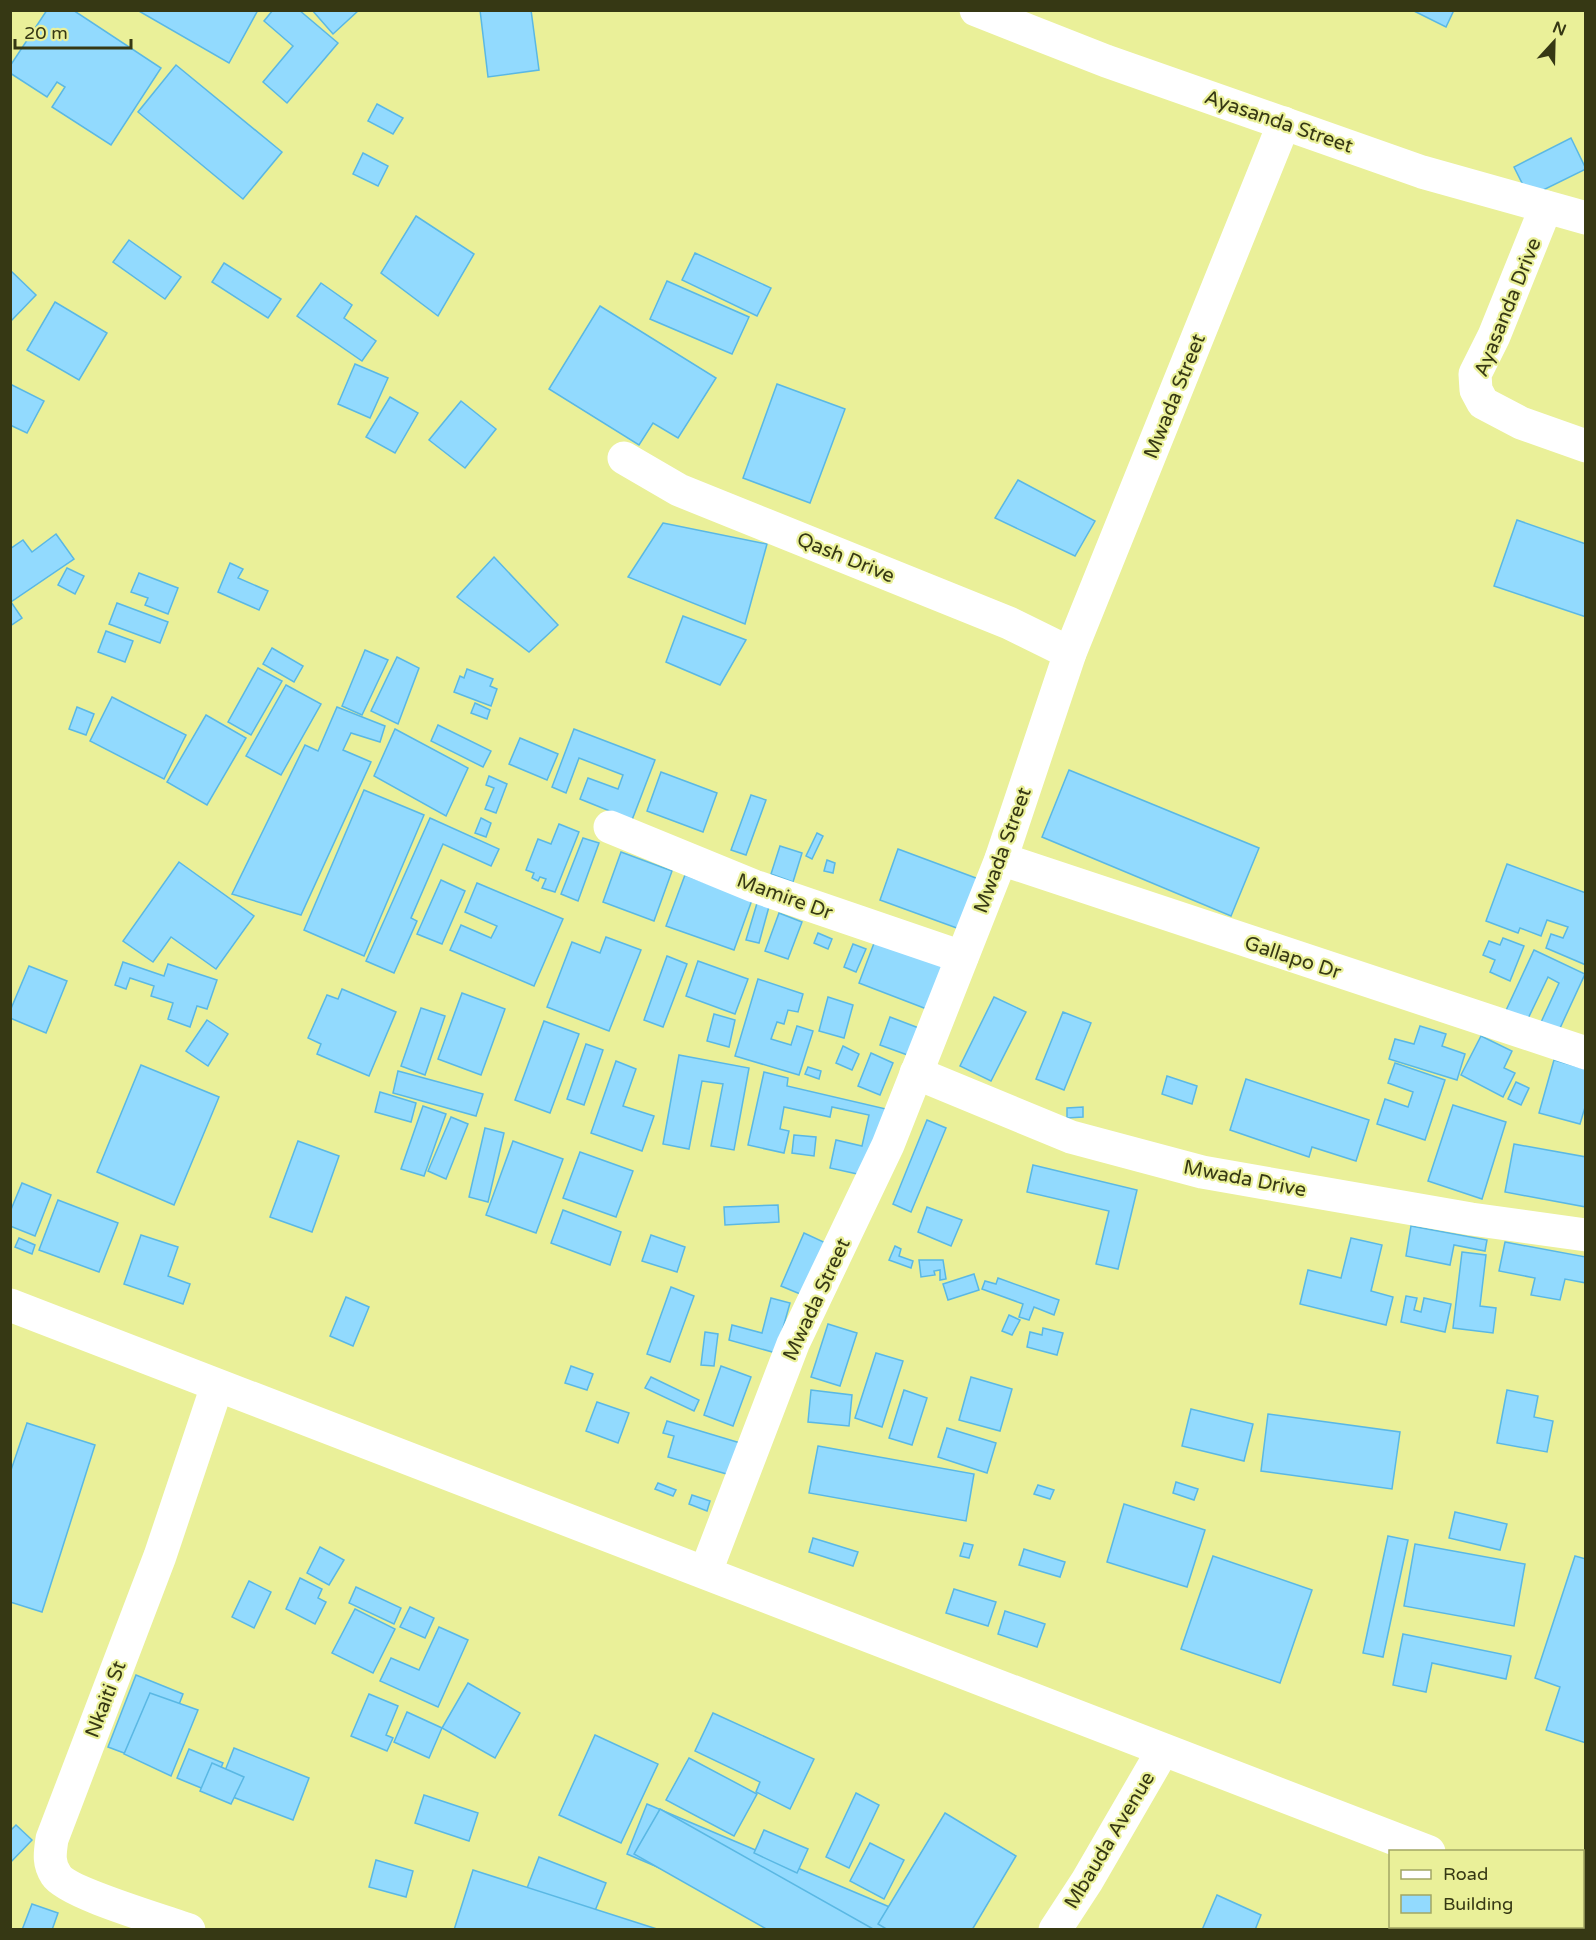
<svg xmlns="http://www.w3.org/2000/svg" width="1596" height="1940" font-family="'Varela Round',sans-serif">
	<rect width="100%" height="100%" fill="#eaf099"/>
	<!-- building -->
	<g fill="#92dafe" stroke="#5ab8e4" stroke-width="1.5">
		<path d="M47 10H73L161 68 111 145 52 107 65 87 57 82 47 97 10 73V66Z"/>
		<path d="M137 10H258L229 63Z"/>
		<path d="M273 10H299L338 43 287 103 263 82 293 46 264 21Z"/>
		<path d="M312 10H359L333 34Z"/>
		<path d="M480 10H531L539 70 488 77Z"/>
		<path d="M1412 10H1454L1446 27Z"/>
		<path d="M176 65 282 152 243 199 138 112Z"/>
		<path d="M377 104 403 118 393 134 368 121Z"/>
		<path d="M1571 138 1586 169 1529 197 1514 167Z"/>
		<path d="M363 153 388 166 378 186 353 174Z"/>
		<path d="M416 216 474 254 438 316 381 273Z"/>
		<path d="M129 240 181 277 165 299 113 262Z"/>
		<path d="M695 253 771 288 757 316 682 280Z"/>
		<path d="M224 263 281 299 268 318 212 282Z"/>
		<path d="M10 270 36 295 12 320 10 318Z"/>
		<path d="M667 281 749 317 732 354 650 319Z"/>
		<path d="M321 283 352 305 344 318 376 341 362 361 297 316Z"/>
		<path d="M55 302 107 333 79 380 27 350Z"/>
		<path d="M600 306 716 378 678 438 653 423 639 445 549 389Z"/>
		<path d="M355 364 388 378 370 418 338 404Z"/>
		<path d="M10 384 44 401 27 433 10 425Z"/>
		<path d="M777 384 845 409 810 503 743 478Z"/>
		<path d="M390 397 418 413 395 453 366 437Z"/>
		<path d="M461 401 496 429 465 468 429 440Z"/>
		<path d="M1018 480 1095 521 1075 556 995 518Z"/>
		<path d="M1517 520 1586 544V617L1494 586Z"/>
		<path d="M663 523 767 544 745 624 628 577Z"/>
		<path d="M56 534 74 559 11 602 22 618 10 626V549L23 540 32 552Z"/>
		<path d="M494 557 558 625 529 652 457 597Z"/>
		<path d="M230 563 243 569 238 578 268 591 259 610 218 592Z"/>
		<path d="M67 568 84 576 75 594 58 585Z"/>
		<path d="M139 573 178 588 168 614 145 605 148 598 131 592Z"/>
		<path d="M117 603 168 622 160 643 109 624Z"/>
		<path d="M683 616 746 640 720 685 666 662Z"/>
		<path d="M106 631 133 641 125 662 98 652Z"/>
		<path d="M272 648 303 666 294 682 263 664Z"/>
		<path d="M365 650 388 660 362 715 342 706Z"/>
		<path d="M397 657 419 668 398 724 371 711Z"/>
		<path d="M258 668 282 681 251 735 228 722Z"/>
		<path d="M467 669 493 679 490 686 497 689 491 706 454 692 460 676 464 678Z"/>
		<path d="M286 685 321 704 281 775 246 756Z"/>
		<path d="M112 697 186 735 164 779 90 741Z"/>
		<path d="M475 703 490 710 487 719 471 713Z"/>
		<path d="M77 707 94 714 86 735 69 729Z"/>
		<path d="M337 707 385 726 380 742 351 733 343 750 371 762 301 915 232 894 305 745 318 751Z"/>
		<path d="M206 715 246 738 207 805 167 782Z"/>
		<path d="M438 725 491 751 483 767 431 741Z"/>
		<path d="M395 729 468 768 446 816 374 776Z"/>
		<path d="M574 729 655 760 632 820 580 799 588 778 618 789 623 775 579 758 566 793 552 787Z"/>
		<path d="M520 738 558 754 547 780 509 764Z"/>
		<path d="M1069 770 1259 848 1231 916 1042 837Z"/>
		<path d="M661 772 717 793 703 832 647 811Z"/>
		<path d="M489 776 507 784 496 813 485 809 494 788 486 785Z"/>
		<path d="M364 790 424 815 364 956 304 930Z"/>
		<path d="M751 795 766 800 746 855 731 850Z"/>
		<path d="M430 818 499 849 491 866 443 844 411 918 417 921 394 973 366 961Z"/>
		<path d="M481 818 491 823 486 837 475 833Z"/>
		<path d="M559 824 579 832 555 892 542 888 546 879 540 877 538 881 532 878 534 873 526 870 538 839 551 844Z"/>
		<path d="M817 833 823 836 812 859 806 856Z"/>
		<path d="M583 838 599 843 578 901 561 894Z"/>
		<path d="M780 846 802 853 793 882 771 874Z"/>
		<path d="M898 849 984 881 965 931 880 900Z"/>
		<path d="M621 852 672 871 654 921 603 902Z"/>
		<path d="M827 860 835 863 833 873 824 871Z"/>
		<path d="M179 862 254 916 216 969 171 937 153 962 123 941Z"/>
		<path d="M1507 864 1586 893V965L1546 948 1551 934 1563 938 1568 927 1547 920 1541 936 1520 928 1518 933 1486 921Z"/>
		<path d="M685 875 752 900 734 950 666 926Z"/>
		<path d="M441 880 465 891 442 944 417 934Z"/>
		<path d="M477 883 563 919 534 986 450 950 461 925 491 938 497 926 465 912Z"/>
		<path d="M758 900 770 903 759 943 746 940Z"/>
		<path d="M779 913 802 922 788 959 765 951Z"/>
		<path d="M879 930 957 959 937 1013 859 983Z"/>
		<path d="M818 933 832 939 828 949 814 943Z"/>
		<path d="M606 937 641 950 609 1031 547 1007 572 942 600 953Z"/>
		<path d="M1503 938 1524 946 1510 981 1490 972 1495 960 1483 955 1489 941 1500 945Z"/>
		<path d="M853 944 866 949 856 972 844 967Z"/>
		<path d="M1534 950 1585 974 1555 1039 1537 1031 1559 983 1548 977 1524 1027 1503 1017Z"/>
		<path d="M667 956 687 964 663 1027 644 1020Z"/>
		<path d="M698 961 748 979 735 1014 686 996Z"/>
		<path d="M123 962 164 976 168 964 217 980 207 1009 197 1006 190 1027 168 1019 173 1003 151 996 154 986 130 978 126 989 115 985Z"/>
		<path d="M29 966 67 981 46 1033 10 1018V1011Z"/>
		<path d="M758 979 803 994 798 1012 788 1010 784 1024 777 1022 771 1039 791 1045 797 1026 813 1031 799 1075 735 1056Z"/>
		<path d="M342 989 396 1012 369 1076 317 1054 321 1044 308 1038 327 995 338 999Z"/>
		<path d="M462 993 505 1009 481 1075 438 1059Z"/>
		<path d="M828 997 853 1005 844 1038 819 1031Z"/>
		<path d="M994 997 1026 1012 991 1081 960 1066Z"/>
		<path d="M421 1008 445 1016 425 1075 401 1066Z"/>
		<path d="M1063 1012 1091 1023 1064 1090 1036 1079Z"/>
		<path d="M714 1014 735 1020 729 1047 707 1041Z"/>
		<path d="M890 1017 924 1030 913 1057 880 1045Z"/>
		<path d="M207 1020 228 1034 208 1066 186 1051Z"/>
		<path d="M544 1021 579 1034 550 1113 515 1100Z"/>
		<path d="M1420 1026 1446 1034 1442 1046 1465 1054 1457 1080 1389 1059 1395 1039 1414 1044Z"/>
		<path d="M1481 1036 1512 1051 1504 1068 1515 1073 1503 1097 1461 1075Z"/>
		<path d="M586 1044 603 1050 584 1105 567 1099Z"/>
		<path d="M843 1046 859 1054 852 1070 836 1063Z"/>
		<path d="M871 1053 893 1063 880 1095 858 1086Z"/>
		<path d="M679 1055 749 1068 734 1150 711 1146 723 1084 702 1081 689 1149 663 1144Z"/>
		<path d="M1554 1060 1586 1069V1104L1580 1124 1539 1113Z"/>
		<path d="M616 1061 636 1069 623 1106 654 1116 642 1151 591 1133Z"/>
		<path d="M1395 1063 1445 1080 1425 1140 1377 1124 1385 1099 1408 1107 1413 1092 1388 1083Z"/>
		<path d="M141 1065 219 1097 174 1205 97 1172Z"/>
		<path d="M808 1067 821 1071 819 1079 805 1074Z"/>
		<path d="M398 1071 483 1094 476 1116 393 1093Z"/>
		<path d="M764 1072 788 1078 787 1086 886 1109 871 1177 830 1168 836 1140 862 1146 869 1115 832 1107 830 1117 784 1107 780 1129 789 1131 784 1153 748 1145Z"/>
		<path d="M1167 1076 1197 1086 1192 1104 1162 1094Z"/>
		<path d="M1246 1079 1369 1120 1356 1161 1312 1147 1309 1157 1230 1130Z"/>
		<path d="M1516 1082 1529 1088 1521 1105 1508 1099Z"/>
		<path d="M380 1092 416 1103 411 1122 375 1112Z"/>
		<path d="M1453 1105 1506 1122 1482 1199 1428 1181Z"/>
		<path d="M423 1106 446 1114 424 1176 401 1169Z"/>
		<path d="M1083 1107V1117L1067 1118V1108Z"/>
		<path d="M451 1117 468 1124 446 1179 428 1171Z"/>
		<path d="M927 1120 946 1128 911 1212 893 1204Z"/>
		<path d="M485 1128 504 1133 488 1202 469 1197Z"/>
		<path d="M794 1135 816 1137 814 1156 792 1153Z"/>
		<path d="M298 1141 339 1156 312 1232 270 1217Z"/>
		<path d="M513 1141 563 1159 536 1233 486 1215Z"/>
		<path d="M1514 1144 1586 1157V1207L1505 1192Z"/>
		<path d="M580 1152 633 1171 616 1217 563 1198Z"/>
		<path d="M1033 1165 1137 1190 1118 1269 1096 1264 1109 1211 1027 1192Z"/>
		<path d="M22 1183 51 1195 35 1236 10 1226V1212Z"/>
		<path d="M58 1200 118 1223 99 1272 39 1250Z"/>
		<path d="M778 1205 779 1222 725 1225 724 1207Z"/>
		<path d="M927 1207 962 1220 951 1246 918 1232Z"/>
		<path d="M563 1210 621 1232 610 1265 551 1243Z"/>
		<path d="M1411 1226 1487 1240 1485 1251 1454 1245 1450 1265 1406 1256Z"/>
		<path d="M804 1233 828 1244 805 1296 781 1286Z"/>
		<path d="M141 1235 178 1247 168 1276 190 1284 183 1304 124 1284Z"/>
		<path d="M651 1235 685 1247 677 1272 642 1261Z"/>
		<path d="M19 1238 35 1245 32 1254 15 1247Z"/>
		<path d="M1351 1238 1382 1245 1371 1291 1393 1297 1386 1325 1300 1304 1308 1270 1341 1278Z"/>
		<path d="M1505 1242 1586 1257V1283L1565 1279 1560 1300 1531 1295 1535 1278 1499 1271Z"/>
		<path d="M895 1246 901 1249 899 1256 913 1261 911 1268 889 1260Z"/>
		<path d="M1462 1252 1486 1255 1480 1306 1496 1308 1493 1333 1453 1328Z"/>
		<path d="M919 1260H943L946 1279 940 1280V1270L934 1271 935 1275 921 1277Z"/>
		<path d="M974 1274 979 1290 948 1300 943 1284Z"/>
		<path d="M998 1278 1059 1300 1054 1315 1034 1307 1029 1320 1019 1317 1023 1304 982 1289 985 1281 996 1284Z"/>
		<path d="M671 1287 694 1296 670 1362 647 1354Z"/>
		<path d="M1406 1296 1417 1298 1414 1310 1421 1312 1424 1298 1451 1304 1445 1332 1401 1322Z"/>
		<path d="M346 1297 369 1307 353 1346 330 1336Z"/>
		<path d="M771 1298 790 1303 776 1353 729 1340 732 1325 762 1333Z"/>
		<path d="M1009 1315 1020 1320 1012 1335 1002 1331Z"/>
		<path d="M828 1324 857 1333 840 1386 811 1377Z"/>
		<path d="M1043 1328 1063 1333 1057 1355 1027 1347 1030 1332 1042 1335Z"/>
		<path d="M705 1332 718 1334 714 1366 701 1365Z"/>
		<path d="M876 1353 903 1361 882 1427 855 1418Z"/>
		<path d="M571 1366 593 1374 587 1390 565 1383Z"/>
		<path d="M721 1366 751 1377 733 1426 704 1415Z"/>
		<path d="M651 1377 699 1400 694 1411 645 1388Z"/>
		<path d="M971 1377 1012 1389 1000 1431 959 1420Z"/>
		<path d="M811 1390 852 1395 849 1426 808 1422Z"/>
		<path d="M904 1390 927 1398 912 1445 889 1438Z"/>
		<path d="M1507 1390 1538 1396 1534 1417 1553 1421 1547 1452 1497 1443Z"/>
		<path d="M597 1402 629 1413 618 1443 586 1431Z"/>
		<path d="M1191 1409 1253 1424 1244 1461 1182 1446Z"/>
		<path d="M1268 1414 1400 1432 1392 1489 1261 1471Z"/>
		<path d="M667 1421 747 1445 737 1477 668 1457 674 1436 663 1433Z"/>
		<path d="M27 1423 95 1445 42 1612 10 1602V1473Z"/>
		<path d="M947 1428 996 1443 987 1473 938 1457Z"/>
		<path d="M818 1446 974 1474 966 1521 809 1493Z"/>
		<path d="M1176 1482 1198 1489 1194 1500 1173 1493Z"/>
		<path d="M658 1483 676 1490 673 1496 655 1489Z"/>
		<path d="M1038 1485 1054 1490 1050 1499 1034 1494Z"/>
		<path d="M692 1495 710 1501 707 1511 689 1504Z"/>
		<path d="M1124 1504 1205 1530 1187 1587 1107 1562Z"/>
		<path d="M1455 1512 1507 1524 1500 1550 1449 1538Z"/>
		<path d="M1388 1536 1408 1540 1383 1657 1363 1653Z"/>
		<path d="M813 1538 858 1552 853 1566 809 1552Z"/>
		<path d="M964 1543 973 1545 969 1558 960 1556Z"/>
		<path d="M1415 1544 1525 1564 1514 1626 1404 1606Z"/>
		<path d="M320 1547 344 1560 329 1585 307 1573Z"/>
		<path d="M1024 1549 1065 1562 1060 1577 1019 1565Z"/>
		<path d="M1213 1556 1312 1590 1280 1683 1181 1649Z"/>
		<path d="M1575 1556 1586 1559V1743L1546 1730 1560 1687 1535 1678Z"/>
		<path d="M300 1578 322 1589 318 1598 326 1602 315 1624 286 1609Z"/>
		<path d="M249 1581 271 1592 254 1628 232 1617Z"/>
		<path d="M356 1587 401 1608 394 1624 349 1603Z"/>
		<path d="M954 1589 996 1602 988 1626 946 1613Z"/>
		<path d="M410 1607 434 1618 425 1638 400 1627Z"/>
		<path d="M355 1609 395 1629 373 1673 332 1653Z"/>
		<path d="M1005 1611 1045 1624 1037 1647 998 1634Z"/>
		<path d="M439 1627 468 1640 438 1707 380 1681 391 1658 419 1670Z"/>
		<path d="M1403 1634 1511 1656 1506 1679 1432 1663 1426 1692 1393 1685Z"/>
		<path d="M136 1675 183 1694 156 1765 108 1747Z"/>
		<path d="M468 1683 520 1713 495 1758 442 1728Z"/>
		<path d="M150 1693 198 1710 171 1776 124 1754Z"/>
		<path d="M369 1694 398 1706 386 1735 393 1738 387 1751 351 1736Z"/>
		<path d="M407 1712 442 1728 429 1758 394 1742Z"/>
		<path d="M713 1713 814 1759 790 1809 756 1792 760 1782 695 1751Z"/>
		<path d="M595 1735 658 1764 621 1843 559 1815Z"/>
		<path d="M234 1748 309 1778 293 1820 217 1791Z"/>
		<path d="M189 1749 223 1763 211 1792 177 1778Z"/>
		<path d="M689 1758 757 1794 734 1836 666 1800Z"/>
		<path d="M212 1763 244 1777 231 1804 200 1791Z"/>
		<path d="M856 1793 879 1805 849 1868 826 1857Z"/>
		<path d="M424 1795 478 1813 469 1841 415 1823Z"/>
		<path d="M647 1804 932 1925 930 1930H805L627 1854Z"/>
		<path d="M660 1809 875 1930H768L634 1854Z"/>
		<path d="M945 1813 1016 1856 972 1930H888L878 1924Z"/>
		<path d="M16 1825 32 1840 10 1863V1831Z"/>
		<path d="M764 1830 808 1849 797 1873 754 1853Z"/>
		<path d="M870 1843 904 1860 884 1899 850 1881Z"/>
		<path d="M539 1857 606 1883 591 1921 524 1896Z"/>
		<path d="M376 1860 413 1871 406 1897 369 1887Z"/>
		<path d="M473 1870 660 1930H454Z"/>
		<path d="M1217 1895 1261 1915 1255 1930H1202Z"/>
		<path d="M32 1904 58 1913 52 1930H22Z"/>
	</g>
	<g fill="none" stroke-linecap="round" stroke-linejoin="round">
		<!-- street -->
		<g stroke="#fff" stroke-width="33">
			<path d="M976 10 1106 61 1422 172 1586 218"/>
			<path d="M1546 207 1494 336 1475 374 1476 390 1483 403 1521 423 1586 446"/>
			<path d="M624 458 679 490 1009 623 1070 653"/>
			<path d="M610 827 754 886 962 957"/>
			<path d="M1001 859 1586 1053"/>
			<path d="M916 1073 1071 1137 1202 1172 1471 1219 1586 1235"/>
			<path d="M706 1571 793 1344 888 1145 1001 859 1070 653 1284 123"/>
			<path d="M189 1930C165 1921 67 1893 56 1875 48 1863 50 1853 52 1839L160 1556 217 1386"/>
		</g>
		<!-- secondary -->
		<path stroke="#fff" stroke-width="33" d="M1055 1930 1087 1881 1163 1750"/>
		<!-- highway -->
		<g stroke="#fff" stroke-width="33">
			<path d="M10 1305 1429 1852"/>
			<path d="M1582 1910 1586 1911"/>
		</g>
	</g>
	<g text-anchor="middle" stroke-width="4.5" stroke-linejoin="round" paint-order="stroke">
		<!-- street labels -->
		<g font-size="20" fill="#363814" stroke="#eaf099">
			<text transform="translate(1279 121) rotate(19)" y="7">Ayasanda Street</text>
			<text transform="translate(1507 307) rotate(-68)" y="7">Ayasanda Drive</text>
			<text transform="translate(1174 396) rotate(-68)" y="7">Mwada Street</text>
			<text transform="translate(846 557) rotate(22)" y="7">Qash Drive</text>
			<text transform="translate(1002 850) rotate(-70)" y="7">Mwada Street</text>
			<text transform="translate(785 896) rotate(20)" y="7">Mamire Dr</text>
			<text transform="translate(1293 957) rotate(18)" y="7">Gallapo Dr</text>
			<text transform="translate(1245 1178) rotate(11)" y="7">Mwada Drive</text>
			<text transform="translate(816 1299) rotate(-65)" y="7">Mwada Street</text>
			<text transform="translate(105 1699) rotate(-69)" y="7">Nkaiti St</text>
			<text transform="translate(1109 1840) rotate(-59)" y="7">Mbauda Avenue</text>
		</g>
	</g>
	<!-- border -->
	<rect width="1596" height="1940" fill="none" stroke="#363814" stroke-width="24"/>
	<!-- legend -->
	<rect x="1389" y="1850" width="195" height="78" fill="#eaf099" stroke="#a2a664" stroke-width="1.5"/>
	<rect x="1401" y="1870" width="30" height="9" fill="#ffffff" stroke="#a2a664" stroke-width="1.5"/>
	<text x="1443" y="1880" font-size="18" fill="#363814">Road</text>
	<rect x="1401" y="1895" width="30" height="18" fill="#92dafe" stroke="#a2a664" stroke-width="1.5"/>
	<text x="1443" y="1910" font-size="18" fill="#363814">Building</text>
	<!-- north arrow -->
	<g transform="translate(1554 42) rotate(22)" stroke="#eaf099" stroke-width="4.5" paint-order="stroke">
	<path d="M0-4.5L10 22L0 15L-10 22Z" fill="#363814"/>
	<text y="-9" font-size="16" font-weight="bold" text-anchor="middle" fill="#363814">N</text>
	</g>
	<!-- scale -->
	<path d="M15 39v9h116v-9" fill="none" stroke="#363814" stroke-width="3"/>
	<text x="24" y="39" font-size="18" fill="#363814" stroke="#eaf099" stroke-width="4.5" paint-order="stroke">20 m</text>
</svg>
